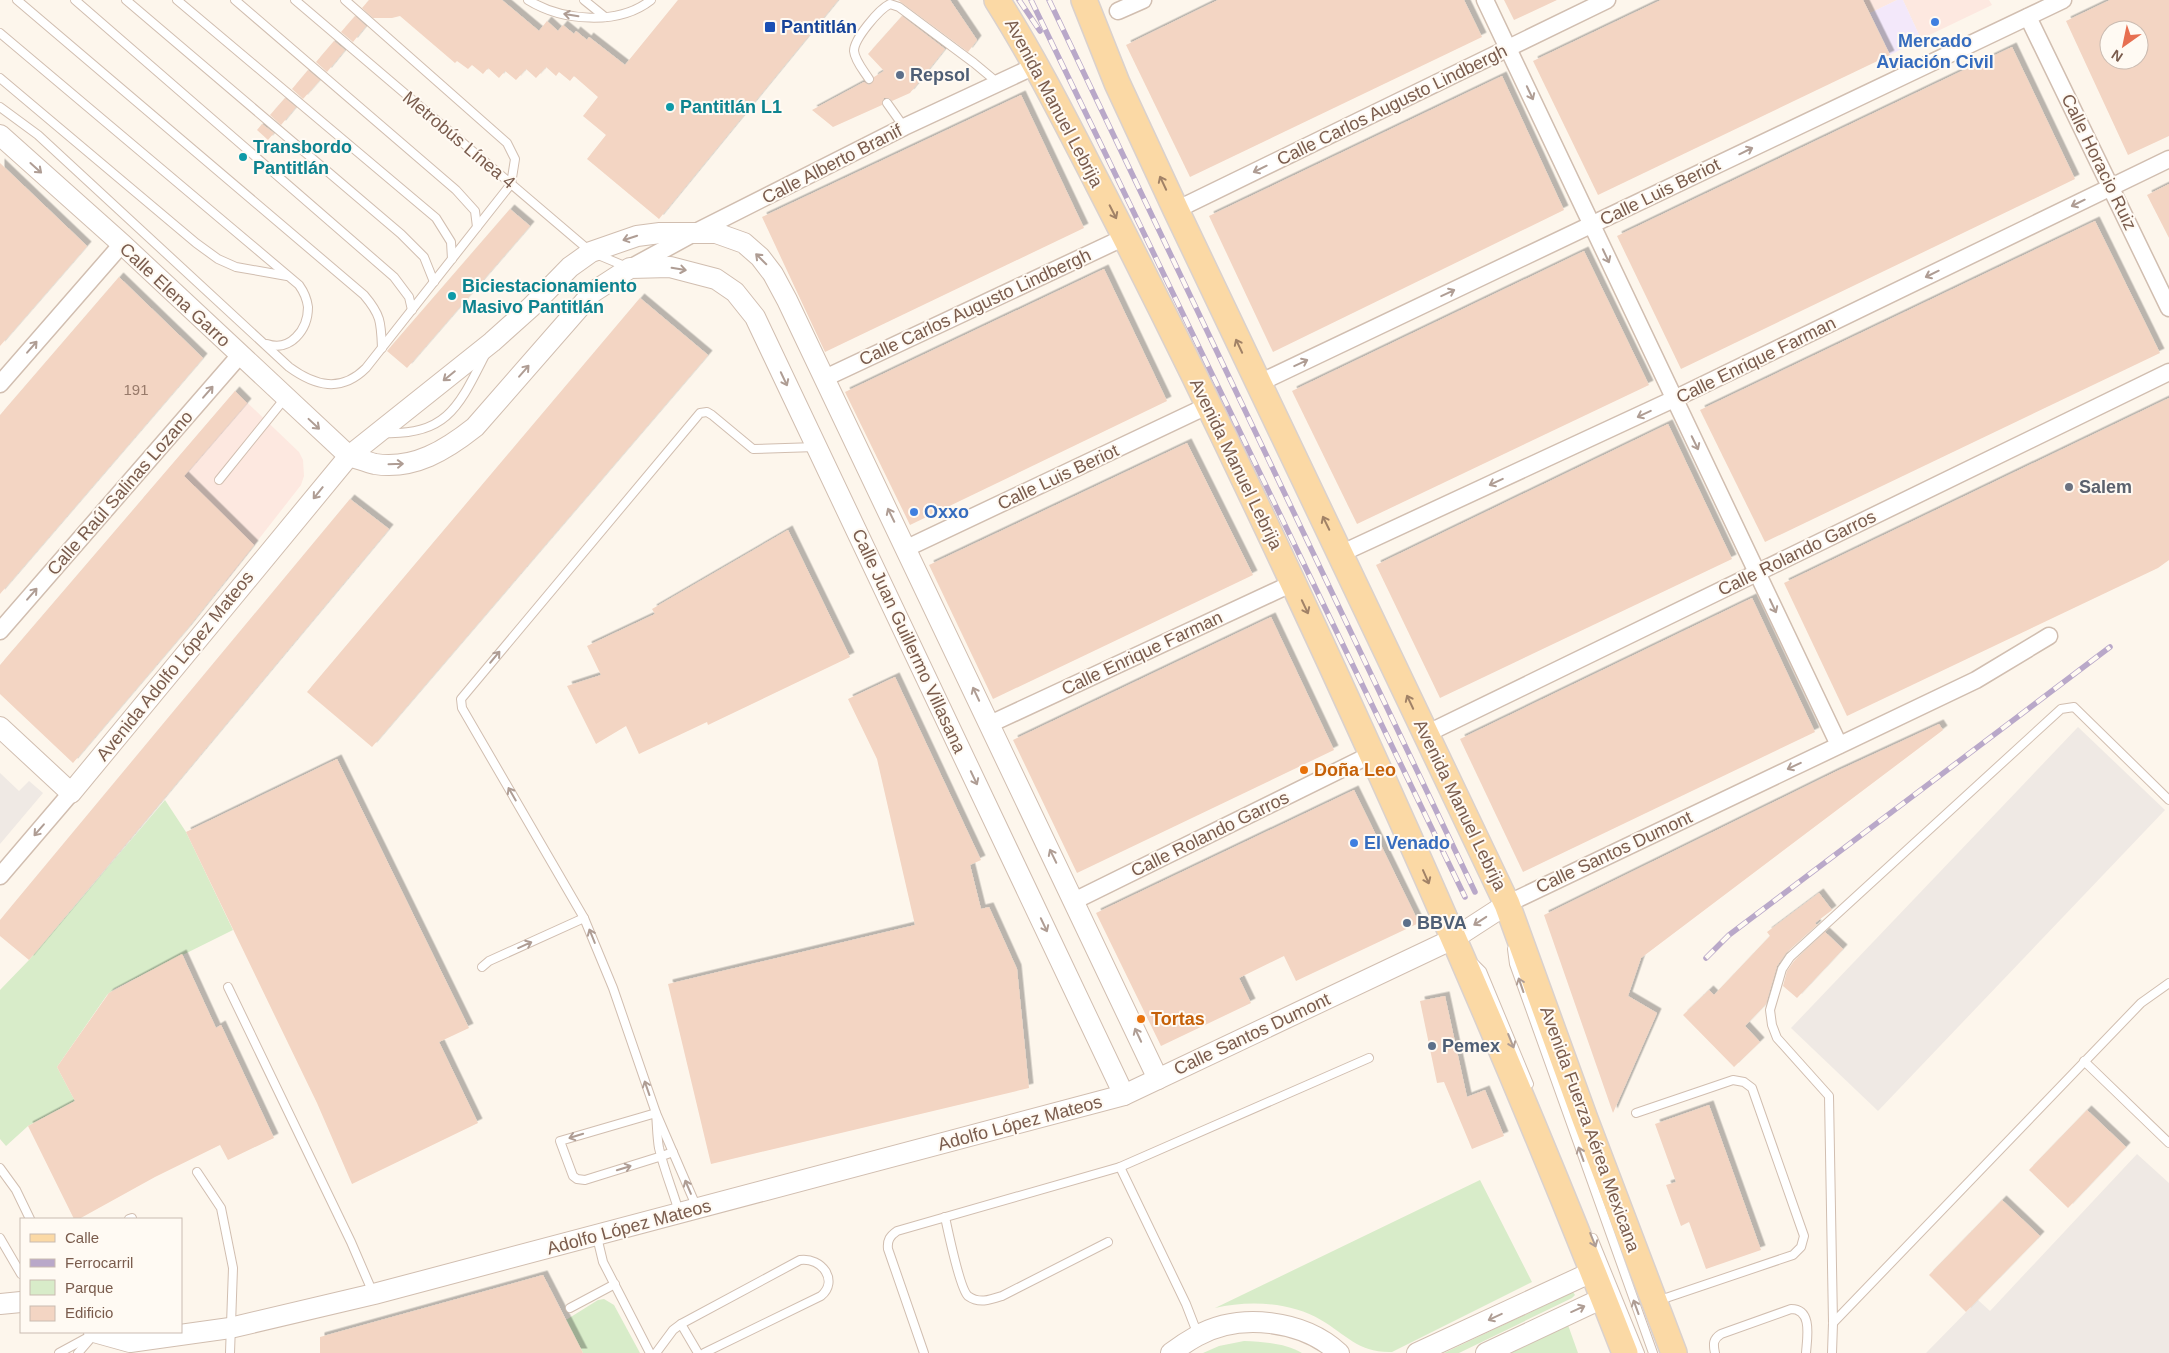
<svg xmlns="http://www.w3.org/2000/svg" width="2169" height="1353" font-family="Arial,sans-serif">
	<defs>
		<filter id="shadow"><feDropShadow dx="4.5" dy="-4.5" stdDeviation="0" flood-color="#0004"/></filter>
	</defs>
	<rect width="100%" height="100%" fill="#fdf6ec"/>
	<!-- commercial -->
	<g fill="#fde8e0">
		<path d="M1863 0H1897L1870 13Z"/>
		<path d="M1903 0H1989L1992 5 1921 39Z"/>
		<path d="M235 391 299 452 303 460 304 476 301 485 227 580 143 498Z"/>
	</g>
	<!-- industrial -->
	<g fill="#efe9e4">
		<path d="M2078 727 2165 810 1878 1111 1791 1028Z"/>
		<path d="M0 773 19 791 29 781 43 793 0 844Z"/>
		<path d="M2137 1154 2169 1183V1353H1926L1978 1300 1990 1311Z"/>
	</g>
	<!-- education -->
	<path fill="#f3e8fa" d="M1897 0H1903L1921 39 1890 55 1870 13Z"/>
	<!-- green -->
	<g fill="#d8ecc9">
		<path d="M165 800 186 832 233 930 114 989 107 995 57 1067 75 1101 28 1126 6 1146 0 1139V990L29 960Z"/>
		<path d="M1480 1180 1532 1282 1392 1352C1358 1353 1347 1335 1321 1320 1291 1302 1249 1300 1215 1308Z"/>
		<path d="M1573 1292 1575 1295 1572 1298 1459 1353H1444Z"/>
		<path d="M604 1299 614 1305 640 1353H583L566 1320 598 1300Z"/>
		<path d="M1568 1325 1578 1353H1511Z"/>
		<path d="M1244 1341C1264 1342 1285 1343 1302 1353H1203L1219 1346Z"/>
	</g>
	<!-- building -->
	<g fill="#f3d5c3" fill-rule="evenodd" filter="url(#shadow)">
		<path d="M369 0H502L539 31 547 21 558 31 563 25 574 34 576 31 587 40 589 37 625 65 678 0H838L659 219 587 159 606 135 583 116 598 97 574 76 570 81 559 72 556 76 546 67 536 78 526 69 516 80 505 71 499 78 488 68 483 74 472 65 468 69 457 61 455 63 400 16 392 18H373L362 8Z"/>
		<path d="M898 0H950L977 40 968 52Z"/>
		<path d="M1218 0H1464L1482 37 1190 177 1126 45Z"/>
		<path d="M1504 0H1557L1514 20Z"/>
		<path d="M1661 0H1863L1890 55 1598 195 1533 61Z"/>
		<path d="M2110 0H2169V136L2128 155 2066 21ZM2109 30H2139V60H2109Z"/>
		<path d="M355 16 366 26 353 42 341 32Z"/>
		<path d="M902 16 945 49 910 93 892 101 889 98H884L882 105 833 127 812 110 864 82 869 85 872 83 874 77 884 71 868 54Z"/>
		<path d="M334 41 345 50 327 72 316 62Z"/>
		<path d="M2012 47 2075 179 1681 369 1617 236Z"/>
		<path d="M308 70 320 80 303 99 292 89Z"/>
		<path d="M1502 76 1564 210 1273 352 1209 216Z"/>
		<path d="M1021 95 1084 228 825 352 762 217Z"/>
		<path d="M285 98 296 107 281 125 270 115Z"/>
		<path d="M262 124 274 133 268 140 257 130Z"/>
		<path d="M0 163 87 246 0 346Z"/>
		<path d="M2169 184V238L2147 195Z"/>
		<path d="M510 209 530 226 407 368 387 351Z"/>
		<path d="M2095 221 2160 353 1765 542 1700 410Z"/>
		<path d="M1584 251 1649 385 1357 524 1292 391Z"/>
		<path d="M1104 269 1167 401 910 525 845 392Z"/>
		<path d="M119 277 203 358 0 594V415Z"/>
		<path d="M640 298 708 355 372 747 307 692Z"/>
		<path d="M235 391 247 403 184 476 254 545 187 629 73 763 0 694V665Z"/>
		<path d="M2169 398V560L2158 568 1847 716 1784 583Z"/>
		<path d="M1668 424 1732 559 1440 698 1376 565Z"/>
		<path d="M1187 443 1253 575 993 699 929 565Z"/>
		<path d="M350 499 389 529 29 960 0 936V920Z"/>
		<path d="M788 530 850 657 708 725 707 722 639 754 626 726 596 744 567 686 601 675 587 646 655 614 652 609Z"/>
		<path d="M1752 598 1815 732 1523 872 1460 739Z"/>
		<path d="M1271 617 1334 750 1077 873 1013 740Z"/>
		<path d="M895 677 981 860 970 865 981 909 989 907 1017 969 1029 1088 711 1164 668 984 915 925 877 759 848 699Z"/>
		<path d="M1939 724 1943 730 1641 958 1628 996 1657 1013 1613 1113 1544 915 1835 772Z"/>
		<path d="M337 759 469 1028 439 1042 478 1123 352 1184 317 1103 186 832Z"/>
		<path d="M1354 790 1419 923 1296 981 1284 956 1239 978 1251 1003 1161 1046 1096 913Z"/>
		<path d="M1819 893 1832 910 1815 923 1817 925 1786 953 1777 966 1766 1004 1745 1026 1760 1042 1734 1067 1683 1015 1709 990 1714 995 1770 936 1767 932Z"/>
		<path d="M1825 932 1843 949 1797 998 1783 986 1787 971 1794 961Z"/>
		<path d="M182 954 216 1028 221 1025 274 1138 228 1160 220 1145 155 1177 79 1219H74L28 1126 75 1101 57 1067 109 993Z"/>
		<path d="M1445 996 1467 1097 1485 1090 1504 1136 1472 1149 1444 1082 1437 1083 1420 1001Z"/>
		<path d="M1709 1105 1761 1250 1706 1269 1689 1222 1681 1226 1666 1185 1676 1182 1655 1124Z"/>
		<path d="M2087 1110 2126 1147 2068 1208 2029 1170Z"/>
		<path d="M2002 1200 2040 1236 1966 1312 1929 1275Z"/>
		<path d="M543 1275 583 1353H320V1337Z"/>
	</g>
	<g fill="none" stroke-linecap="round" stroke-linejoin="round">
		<defs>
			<g id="service">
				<path d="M17 0 364 295C381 315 381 322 382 348"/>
				<path d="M75 0 394 277 409 297 412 310"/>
				<path d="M126 0 401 234 424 257 434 282"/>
				<path d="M177 0 436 218 451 242 452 259"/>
				<path d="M235 0 456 190 475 211 477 227"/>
				<path d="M295 0 591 252 627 267"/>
				<path d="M528 0C562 21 618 26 651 0"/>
				<path d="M584 0 605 17"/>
				<path d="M0 33 299 285C304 292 307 299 308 307 308 330 290 352 267 344"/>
				<path d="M0 78 196 243 218 259 236 267 287 276"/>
				<path d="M869 79C864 71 855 61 854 51 854 39 879 9 890 4L899 7 974 63 998 83"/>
				<path d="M887 103 904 127"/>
				<path d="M0 107 38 135 289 367C315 386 341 393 366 368L511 184 515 159 507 143 345 0"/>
				<path d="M383 433C447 436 459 406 485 355"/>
				<path d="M219 480 286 397"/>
				<path d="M1512 949 1514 964 1653 1353"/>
				<path d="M1474 963 1482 971 1529 1084"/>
				<path d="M482 967 489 961 584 918"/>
				<path d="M228 987 351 1242 373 1293"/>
				<path d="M2084 1061 2169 1143"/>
				<path d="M1636 1113 1733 1080 1744 1082 1752 1088 1804 1236 1801 1247 1793 1255 1657 1301"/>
				<path d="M673 1152 662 1156 585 1180 577 1179 573 1176 560 1141 656 1113C657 1124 657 1137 659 1148 664 1170 673 1191 679 1212"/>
				<path d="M1120 1167 1369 1058"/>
				<path d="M0 1168 16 1190 30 1219"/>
				<path d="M197 1172 221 1208 233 1268 230 1353"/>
				<path d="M697 1208 656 1113 613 988 584 918 462 708 461 699 700 413 707 412 712 415 753 449 816 447"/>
				<path d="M945 1217C948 1231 960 1289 968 1296 979 1304 990 1300 1002 1296L1108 1242"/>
				<path d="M129 1219 132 1218"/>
				<path d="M597 1237 603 1262 650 1353"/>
				<path d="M0 1238 21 1274"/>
				<path d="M1593 1238 1640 1353"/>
				<path d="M570 1308 615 1284"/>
				<path d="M1833 1323 2141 1003 2169 983"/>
				<path d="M681 1324 698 1353"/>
				<path d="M59 1353 94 1334"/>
				<path d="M78 1353 91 1338"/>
				<path d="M656 1353 673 1330 681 1324 800 1260C822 1257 839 1281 821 1296L704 1353"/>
				<path d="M924 1353 888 1249C887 1240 890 1236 897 1231L1120 1167 1186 1304 1198 1335"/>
				<path d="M1715 1353C1713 1344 1713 1339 1721 1334L1791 1309C1813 1309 1807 1338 1806 1353"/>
				<path d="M1832 1353 1833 1323 1829 1096 1777 1038 1772 1025 1770 1010 1782 969 1790 957 2061 709 2074 707 2169 800"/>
			</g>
			<g id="minor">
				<path d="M1485 0 1839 745"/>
				<path d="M1118 11 1143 0"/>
				<path d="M2028 17 2169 308"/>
				<path d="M1176 210 1607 0"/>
				<path d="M630 268 696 232 904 127 1037 65"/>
				<path d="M825 378 1125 237"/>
				<path d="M0 384 122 244"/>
				<path d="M1257 384 2063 0"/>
				<path d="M907 548 1209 405"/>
				<path d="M1340 554 1674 399 2169 159"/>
				<path d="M0 631 240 355"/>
				<path d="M990 724 1293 583"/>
				<path d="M1426 734 2169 372"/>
				<path d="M0 876 71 793"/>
				<path d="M1074 901 1372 754"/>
				<path d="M1507 904 1976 680 2049 636"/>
			</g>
			<g id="tertiary">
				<path d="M0 135 122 244 349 456C357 458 366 462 375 464 414 470 446 450 475 427L593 292 630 268 670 267 716 279 735 292 755 317 1124 1095"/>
				<path d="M0 727 71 793 349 456 492 342 531 307 570 267 591 252 637 236 660 233H716L744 243 760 257 773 274 787 300 1158 1079"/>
				<path d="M0 1304 21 1302"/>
				<path d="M94 1332 130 1342 230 1328 374 1294 1124 1095 1453 939 1507 904"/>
				<path d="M1171 1353C1179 1347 1188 1341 1197 1336 1240 1312 1303 1320 1339 1353"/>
				<path d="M1417 1353 1592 1272"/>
				<path d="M1486 1353 1603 1298"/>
			</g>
			<g id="primary">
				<path d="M997 0C1035 60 1066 122 1098 184 1152 289 1204 394 1254 500 1387 780 1512 1064 1625 1353"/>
				<path d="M1084 0 1117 83 1176 210 1507 904 1585 1119 1674 1353"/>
			</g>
		</defs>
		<!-- service casing -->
		<use href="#service" stroke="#d1beb0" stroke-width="10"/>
		<!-- minor casing -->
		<use href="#minor" stroke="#d1beb0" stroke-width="19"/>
		<!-- tertiary casing -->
		<use href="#tertiary" stroke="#d1beb0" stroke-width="22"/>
		<!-- primary casing -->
		<use href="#primary" stroke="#dad1cd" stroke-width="28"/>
		<!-- service -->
		<use href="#service" stroke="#fff" stroke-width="8"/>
		<!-- minor -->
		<use href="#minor" stroke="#fff" stroke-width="16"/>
		<!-- tertiary -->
		<use href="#tertiary" stroke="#fff" stroke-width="20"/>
		<!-- primary -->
		<use href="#primary" stroke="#fbd9a5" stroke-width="25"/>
		<defs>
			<g id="rail">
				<path d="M1019 0 1040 31"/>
				<path d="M1031 0 1465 897"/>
				<path d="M1049 0 1475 892"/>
				<path d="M1706 958 1729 935 2110 647"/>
			</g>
		</defs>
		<!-- rail casing -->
		<use href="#rail" stroke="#b9a8c9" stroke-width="5.5"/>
		<!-- rail -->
		<use href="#rail" stroke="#fffaf3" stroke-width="4" stroke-dasharray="11" stroke-linecap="butt"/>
	</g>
	<!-- one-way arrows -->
	<defs><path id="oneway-shaft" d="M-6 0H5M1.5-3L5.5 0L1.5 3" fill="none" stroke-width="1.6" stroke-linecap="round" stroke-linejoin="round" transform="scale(1.25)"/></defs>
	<g stroke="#af9d94">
		<use href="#oneway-shaft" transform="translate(571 15) rotate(-171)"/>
		<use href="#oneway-shaft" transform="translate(1530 93) rotate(65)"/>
		<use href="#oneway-shaft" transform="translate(1746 151) rotate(-26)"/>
		<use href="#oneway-shaft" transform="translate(36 168) rotate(42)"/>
		<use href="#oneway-shaft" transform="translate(1260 169) rotate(154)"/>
		<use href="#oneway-shaft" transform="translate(2078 203) rotate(154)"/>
		<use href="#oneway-shaft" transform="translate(630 238) rotate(162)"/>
		<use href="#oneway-shaft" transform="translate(1606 256) rotate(65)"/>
		<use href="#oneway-shaft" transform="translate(761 259) rotate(-135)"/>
		<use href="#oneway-shaft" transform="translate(679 269) rotate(9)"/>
		<use href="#oneway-shaft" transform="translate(1932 274) rotate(154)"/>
		<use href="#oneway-shaft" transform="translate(1448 293) rotate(-25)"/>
		<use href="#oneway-shaft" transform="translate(32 347) rotate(-49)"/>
		<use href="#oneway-shaft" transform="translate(1301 363) rotate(-25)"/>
		<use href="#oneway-shaft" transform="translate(524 371) rotate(-49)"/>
		<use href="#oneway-shaft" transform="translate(449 376) rotate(141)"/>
		<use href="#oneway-shaft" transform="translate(784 379) rotate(65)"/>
		<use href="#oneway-shaft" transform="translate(208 392) rotate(-49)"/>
		<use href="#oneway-shaft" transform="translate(1644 414) rotate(155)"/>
		<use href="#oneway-shaft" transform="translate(314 424) rotate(43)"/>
		<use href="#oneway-shaft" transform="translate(1695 443) rotate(64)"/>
		<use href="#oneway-shaft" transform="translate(396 464) rotate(-2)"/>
		<use href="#oneway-shaft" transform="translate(1496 482) rotate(155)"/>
		<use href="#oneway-shaft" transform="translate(318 493) rotate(129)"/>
		<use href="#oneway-shaft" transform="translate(891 515) rotate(-116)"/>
		<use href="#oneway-shaft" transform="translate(32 594) rotate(-49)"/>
		<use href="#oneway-shaft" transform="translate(1773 606) rotate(65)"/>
		<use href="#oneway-shaft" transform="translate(495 657) rotate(-50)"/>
		<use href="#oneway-shaft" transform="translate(976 694) rotate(-115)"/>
		<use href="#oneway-shaft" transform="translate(1794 766) rotate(155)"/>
		<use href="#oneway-shaft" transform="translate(974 778) rotate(65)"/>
		<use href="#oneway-shaft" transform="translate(512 794) rotate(-120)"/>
		<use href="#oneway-shaft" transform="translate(39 830) rotate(131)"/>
		<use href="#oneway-shaft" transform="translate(1053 856) rotate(-116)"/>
		<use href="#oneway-shaft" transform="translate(1480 921) rotate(147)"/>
		<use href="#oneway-shaft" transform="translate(1044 925) rotate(65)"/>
		<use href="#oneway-shaft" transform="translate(592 936) rotate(-112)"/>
		<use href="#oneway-shaft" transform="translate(525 945) rotate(-24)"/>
		<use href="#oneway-shaft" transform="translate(1521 985) rotate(-109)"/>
		<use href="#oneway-shaft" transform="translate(1138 1035) rotate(-115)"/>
		<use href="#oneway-shaft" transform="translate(1511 1041) rotate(68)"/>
		<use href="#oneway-shaft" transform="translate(647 1088) rotate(-109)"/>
		<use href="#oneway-shaft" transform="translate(576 1136) rotate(163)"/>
		<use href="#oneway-shaft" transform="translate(1581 1154) rotate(-110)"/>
		<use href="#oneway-shaft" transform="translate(624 1168) rotate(-17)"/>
		<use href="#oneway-shaft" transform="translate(688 1187) rotate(-113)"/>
		<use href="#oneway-shaft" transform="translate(1593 1240) rotate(68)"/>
		<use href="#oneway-shaft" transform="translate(1636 1307) rotate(-110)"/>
		<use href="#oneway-shaft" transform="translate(1578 1309) rotate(-24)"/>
		<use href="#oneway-shaft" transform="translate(1495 1317) rotate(155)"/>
	</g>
	<g stroke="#a18267">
		<use href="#oneway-shaft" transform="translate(1163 183) rotate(-115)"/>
		<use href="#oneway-shaft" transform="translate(1113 212) rotate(63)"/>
		<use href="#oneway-shaft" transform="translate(1239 346) rotate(-115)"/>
		<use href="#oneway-shaft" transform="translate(1326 523) rotate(-116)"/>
		<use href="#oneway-shaft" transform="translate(1305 607) rotate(65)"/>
		<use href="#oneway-shaft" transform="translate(1410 702) rotate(-115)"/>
		<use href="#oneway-shaft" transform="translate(1426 877) rotate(66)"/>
	</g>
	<!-- markers -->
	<g fill="#3f7fe0" stroke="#fffaf3" stroke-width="2">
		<circle cx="1935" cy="22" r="5"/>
		<circle cx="914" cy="512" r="5"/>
		<circle cx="1354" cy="843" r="5"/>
	</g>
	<rect fill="#1a4fb4" stroke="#fffaf3" stroke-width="2" x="764" y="21" width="12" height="12" rx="2.5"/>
	<g fill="#5c6f8a" stroke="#fffaf3" stroke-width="2">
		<circle cx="900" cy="75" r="5"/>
		<circle cx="1407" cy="923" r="5"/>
		<circle cx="1432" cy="1046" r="5"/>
	</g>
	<g fill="#0f9aa8" stroke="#fffaf3" stroke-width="2">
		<circle cx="670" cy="107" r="5"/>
		<circle cx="243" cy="157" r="5"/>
		<circle cx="452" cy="296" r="5"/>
	</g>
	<circle fill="#6b7280" stroke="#fffaf3" stroke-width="2" cx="2069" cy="487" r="5"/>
	<g fill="#e8710a" stroke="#fffaf3" stroke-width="2">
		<circle cx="1304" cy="770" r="5"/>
		<circle cx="1141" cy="1019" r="5"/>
	</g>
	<g text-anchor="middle" stroke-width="4" stroke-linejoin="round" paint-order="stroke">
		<!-- number labels -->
		<g font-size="15" fill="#987a6a">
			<text x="136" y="395">191</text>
		</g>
		<!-- transit labels -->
		<g font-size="18" font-weight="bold" fill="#164399" stroke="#fffaf3" text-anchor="start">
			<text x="781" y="33">Pantitlán</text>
		</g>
		<!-- shop labels -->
		<g font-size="18" font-weight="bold" fill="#366cbe" stroke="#fffaf3" text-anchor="start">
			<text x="1935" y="47" text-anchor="middle">Mercado<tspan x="1935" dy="21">Aviación Civil</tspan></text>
			<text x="924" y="518">Oxxo</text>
			<text x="1364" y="849">El Venado</text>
		</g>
		<!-- service labels -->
		<g font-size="18" font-weight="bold" fill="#4e5e75" stroke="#fffaf3" text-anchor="start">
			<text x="910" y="81">Repsol</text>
			<text x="1417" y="929">BBVA</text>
			<text x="1442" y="1052">Pemex</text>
		</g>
		<!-- street labels -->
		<g font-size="18" fill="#7a5c4d" stroke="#fffaf3">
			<text transform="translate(1054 103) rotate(62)" y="6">Avenida Manuel Lebrija</text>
			<text transform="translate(1392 105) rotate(-26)" y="6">Calle Carlos Augusto Lindbergh</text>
			<text transform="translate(459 140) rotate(40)" y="6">Metrobús Línea 4</text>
			<text transform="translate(2099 162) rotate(64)" y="6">Calle Horacio Ruiz</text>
			<text transform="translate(832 164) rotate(-27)" y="6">Calle Alberto Branif</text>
			<text transform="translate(1660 192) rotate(-26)" y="6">Calle Luis Beriot</text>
			<text transform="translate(175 295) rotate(43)" y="6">Calle Elena Garro</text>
			<text transform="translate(975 307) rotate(-25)" y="6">Calle Carlos Augusto Lindbergh</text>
			<text transform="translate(1756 360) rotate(-26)" y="6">Calle Enrique Farman</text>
			<text transform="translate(1236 464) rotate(64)" y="6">Avenida Manuel Lebrija</text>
			<text transform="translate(1058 477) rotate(-25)" y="6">Calle Luis Beriot</text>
			<text transform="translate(120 493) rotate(-49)" y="6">Calle Raúl Salinas Lozano</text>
			<text transform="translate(1797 553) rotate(-26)" y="6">Calle Rolando Garros</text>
			<text transform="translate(909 641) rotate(65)" y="6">Calle Juan Guillermo Villasana</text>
			<text transform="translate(1142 653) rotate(-25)" y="6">Calle Enrique Farman</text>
			<text transform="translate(175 666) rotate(-51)" y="6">Avenida Adolfo López Mateos</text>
			<text transform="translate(1460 805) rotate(64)" y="6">Avenida Manuel Lebrija</text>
			<text transform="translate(1210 834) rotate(-26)" y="6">Calle Rolando Garros</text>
			<text transform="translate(1614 852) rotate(-25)" y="6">Calle Santos Dumont</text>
			<text transform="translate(1252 1034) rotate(-25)" y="6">Calle Santos Dumont</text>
			<text transform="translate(1020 1123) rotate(-15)" y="6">Adolfo López Mateos</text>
			<text transform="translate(1590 1129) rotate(70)" y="6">Avenida Fuerza Aérea Mexicana</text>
			<text transform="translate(629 1227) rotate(-15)" y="6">Adolfo López Mateos</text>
		</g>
		<!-- culture labels -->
		<g font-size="18" font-weight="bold" fill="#0d838f" stroke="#fffaf3" text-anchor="start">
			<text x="680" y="113">Pantitlán L1</text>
			<text x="253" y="153">Transbordo<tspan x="253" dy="21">Pantitlán</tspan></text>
			<text x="462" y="292">Biciestacionamiento<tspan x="462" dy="21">Masivo Pantitlán</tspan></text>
		</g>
		<!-- worship labels -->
		<g font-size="18" font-weight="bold" fill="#5b616d" stroke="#fffaf3" text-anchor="start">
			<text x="2079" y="493">Salem</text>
		</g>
		<!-- food labels -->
		<g font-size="18" font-weight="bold" fill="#c56008" stroke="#fffaf3" text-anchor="start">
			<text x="1314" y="776">Doña Leo</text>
			<text x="1151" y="1025">Tortas</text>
		</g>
	</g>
	<!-- legend -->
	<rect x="20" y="1218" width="162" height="115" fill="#fffaf3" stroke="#cabbb1"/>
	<rect x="30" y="1234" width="25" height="8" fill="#fbd9a5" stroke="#cabbb1"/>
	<text x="65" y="1243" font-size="15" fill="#7a5c4d">Calle</text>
	<rect x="30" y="1259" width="25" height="8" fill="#b9a8c9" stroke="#cabbb1"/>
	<text x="65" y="1268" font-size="15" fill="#7a5c4d">Ferrocarril</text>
	<rect x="30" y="1280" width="25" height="15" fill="#d8ecc9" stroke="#cabbb1"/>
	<text x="65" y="1293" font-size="15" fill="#7a5c4d">Parque</text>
	<rect x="30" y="1306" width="25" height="15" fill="#f3d5c3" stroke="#cabbb1"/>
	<text x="65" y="1318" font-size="15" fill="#7a5c4d">Edificio</text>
	<!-- north arrow -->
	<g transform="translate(2124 45) rotate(213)"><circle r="24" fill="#fffaf3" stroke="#cabbb1"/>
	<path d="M0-4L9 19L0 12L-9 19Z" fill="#e76f51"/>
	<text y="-8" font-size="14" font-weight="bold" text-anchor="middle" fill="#7a5c4d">N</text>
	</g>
</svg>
